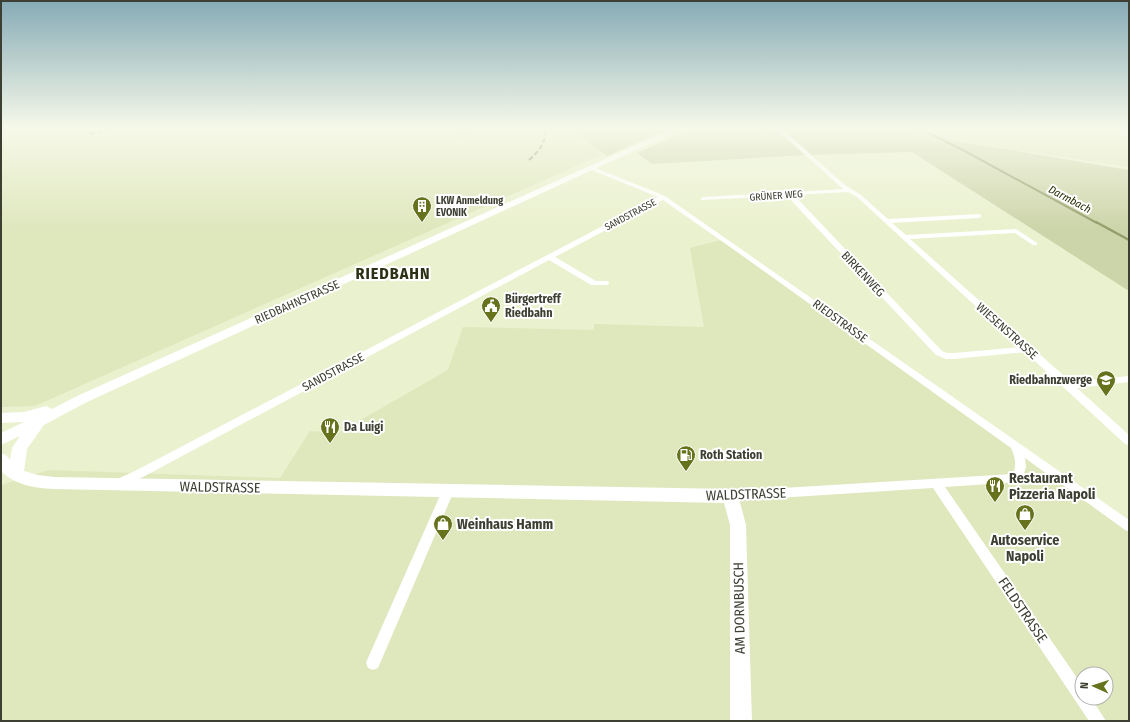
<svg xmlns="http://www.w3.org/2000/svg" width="1130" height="722" font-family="'Fira Sans Condensed',sans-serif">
	<rect width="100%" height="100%" fill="#eaf1ce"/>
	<!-- built -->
	<g fill="#dfe7bd" fill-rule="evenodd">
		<path d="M1 128H438L462 138 488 128H567L603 154 35 406 2 407Z"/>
		<path d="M926 128H1129V167L951 140Z"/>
		<path d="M721 240 1129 532V721H1V485L49 470 280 478 310 431 338 433 448 370 463 327 594 330V324L704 327 690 248ZM1082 674H1106V698H1082Z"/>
	</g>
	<!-- green -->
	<g fill="#ccd4a9">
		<path d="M438 128H488L462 138Z"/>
		<path d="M567 128H670L607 156Z"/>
		<path d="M693 128H926L951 140 1129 170V291L912 152 807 155 652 164 637 153Z"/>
	</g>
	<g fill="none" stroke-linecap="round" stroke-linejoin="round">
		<!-- stream-far1 -->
		<path stroke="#939d6a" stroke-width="2" d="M918 128 961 149 1097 223"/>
		<!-- stream -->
		<path stroke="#939d6a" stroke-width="2.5" d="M1096 222 1129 240"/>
		<!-- street -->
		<g fill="#fff" fill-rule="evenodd">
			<path d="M775 128H781L845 185 861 195 888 219 979 214 982 216 979 218 892 223 906 235 1016 229 1037 243V245H1033L1015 233 910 239 1071 382 1129 376V382L1077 388 1129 435V445L1125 444 1025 352 954 359H946L936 355 787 196 701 200V198L703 197 843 189ZM848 192 857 197 1020 347 954 353H947L942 351 794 195Z"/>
			<path d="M1113 128H1119L1129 133V137Z"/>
			<path d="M591 166 665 196 1129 520V531L1125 530 1063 485 1031 481 945 487 1082 685V698H1091L1106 721H1089L933 488 731 501 727 499 725 496 727 493 731 491 1013 474C1017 464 1015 457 1011 448L733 249 663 200 555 257 596 281H608L609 283 608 285H591L549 260 143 477 119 487 115 486 113 483 115 480 135 471 658 197 589 169 588 168ZM1025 458 1047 474 1024 473 1026 467Z"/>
			<path d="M448 486 452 488 454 491 378 668 373 670 368 668 366 663 368 658 442 491 444 488Z"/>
		</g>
		<!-- secondary -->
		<path fill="#fff" fill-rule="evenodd" d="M674 128H684L87 402 44 425 27 449 24 471 38 475 54 477 731 489 737 491 746 525 752 721H730V525L724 503 54 489C34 488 15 485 1 471V453L6 455 10 460 12 448 20 436 1 445V433L24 422 1 423V413L24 412 46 406 52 409 77 396Z"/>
		<!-- rail -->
		<g stroke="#838871" stroke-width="2" stroke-dasharray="5 2.5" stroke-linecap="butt">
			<path d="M1 130 11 128"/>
			<path d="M90 134 115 128"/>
			<path d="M529 160C539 151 547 142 545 128"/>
		</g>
	</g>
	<!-- sky -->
	<linearGradient id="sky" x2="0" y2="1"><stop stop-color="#86abb6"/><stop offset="0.56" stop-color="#f6f9e9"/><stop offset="1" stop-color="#f6f9e9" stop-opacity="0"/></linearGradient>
	<rect width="1130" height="229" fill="url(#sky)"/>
	<!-- icons -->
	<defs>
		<symbol id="building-pin" viewBox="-11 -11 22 30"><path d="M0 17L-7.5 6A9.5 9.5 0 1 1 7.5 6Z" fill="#66721c" stroke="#fff"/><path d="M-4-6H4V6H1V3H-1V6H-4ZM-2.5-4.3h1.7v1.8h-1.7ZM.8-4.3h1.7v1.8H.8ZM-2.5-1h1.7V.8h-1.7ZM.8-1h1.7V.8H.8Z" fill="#fff"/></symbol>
		<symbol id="civic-pin" viewBox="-11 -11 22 30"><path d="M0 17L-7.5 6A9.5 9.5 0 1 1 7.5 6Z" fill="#66721c" stroke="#fff"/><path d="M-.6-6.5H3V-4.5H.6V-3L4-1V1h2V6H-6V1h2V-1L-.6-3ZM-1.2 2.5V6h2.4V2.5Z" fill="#fff"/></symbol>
		<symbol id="school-pin" viewBox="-11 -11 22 30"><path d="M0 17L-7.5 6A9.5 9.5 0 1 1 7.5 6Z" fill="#66721c" stroke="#fff"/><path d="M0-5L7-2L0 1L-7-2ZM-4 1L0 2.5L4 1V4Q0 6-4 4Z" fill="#fff"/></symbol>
		<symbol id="restaurant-pin" viewBox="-11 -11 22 30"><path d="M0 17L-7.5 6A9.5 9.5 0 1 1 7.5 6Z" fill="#66721c" stroke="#fff"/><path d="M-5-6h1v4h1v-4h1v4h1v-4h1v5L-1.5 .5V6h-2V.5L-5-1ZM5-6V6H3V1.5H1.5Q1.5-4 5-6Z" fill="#fff"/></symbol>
		<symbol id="fuel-pin" viewBox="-11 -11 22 30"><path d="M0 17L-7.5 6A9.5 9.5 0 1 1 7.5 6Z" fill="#66721c" stroke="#fff"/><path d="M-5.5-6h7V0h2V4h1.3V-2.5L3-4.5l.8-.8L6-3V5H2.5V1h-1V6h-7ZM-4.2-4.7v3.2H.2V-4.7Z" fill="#fff"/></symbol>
		<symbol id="shop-pin" viewBox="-11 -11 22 30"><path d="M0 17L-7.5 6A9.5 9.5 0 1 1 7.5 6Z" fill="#66721c" stroke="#fff"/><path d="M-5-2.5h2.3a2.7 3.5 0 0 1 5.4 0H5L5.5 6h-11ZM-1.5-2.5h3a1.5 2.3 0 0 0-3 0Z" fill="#fff"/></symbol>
	</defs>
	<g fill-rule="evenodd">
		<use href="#building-pin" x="411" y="195" width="22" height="30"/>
		<use href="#civic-pin" x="480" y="295" width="22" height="30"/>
		<use href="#school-pin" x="1095" y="369" width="22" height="30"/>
		<use href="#restaurant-pin" x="319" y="416" width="22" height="30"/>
		<use href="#fuel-pin" x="675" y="444" width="22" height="30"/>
		<use href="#restaurant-pin" x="984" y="475" width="22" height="30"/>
		<use href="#shop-pin" x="1014" y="503" width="22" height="30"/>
		<use href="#shop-pin" x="432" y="513" width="22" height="30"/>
	</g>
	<g text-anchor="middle" stroke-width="4" stroke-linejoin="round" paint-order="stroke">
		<!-- far-street labels -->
		<g font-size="10" fill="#3c3f31" stroke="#fff">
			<text transform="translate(776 195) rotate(-4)" y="4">GRÜNER WEG</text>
			<text transform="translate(630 214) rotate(-28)" y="4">SANDSTRASSE</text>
		</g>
		<!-- far-poi labels -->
		<g font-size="10" font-weight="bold" fill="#3c3f31" stroke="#fff" text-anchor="start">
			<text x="436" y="204">LKW Anmeldung<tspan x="436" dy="12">EVONIK</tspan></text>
		</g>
		<!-- far-water labels -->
		<g font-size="11" font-style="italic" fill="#292e05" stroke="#fff">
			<text transform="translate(1070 199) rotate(28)" y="4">Darmbach</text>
		</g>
		<!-- street labels -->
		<g font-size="12" fill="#3c3f31" stroke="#fff">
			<text transform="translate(863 274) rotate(47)" y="4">BIRKENWEG</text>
			<text transform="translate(297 302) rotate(-24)" y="4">RIEDBAHNSTRASSE</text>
			<text transform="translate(840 321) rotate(36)" y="4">RIEDSTRASSE</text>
			<text transform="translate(1007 331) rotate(42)" y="4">WIESENSTRASSE</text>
			<text transform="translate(333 372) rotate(-28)" y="4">SANDSTRASSE</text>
		</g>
		<!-- poi labels -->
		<g font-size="12" font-weight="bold" fill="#3c3f31" stroke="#fff" text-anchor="start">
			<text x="505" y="303">Bürgertreff<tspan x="505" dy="14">Riedbahn</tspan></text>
			<text x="1092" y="384" text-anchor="end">Riedbahnzwerge</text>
			<text x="344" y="431">Da Luigi</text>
			<text x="700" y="459">Roth Station</text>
		</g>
		<!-- near-poi labels -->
		<g font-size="14" font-weight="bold" fill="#3c3f31" stroke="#fff" text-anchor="start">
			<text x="1009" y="483">Restaurant<tspan x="1009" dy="16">Pizzeria Napoli</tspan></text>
			<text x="457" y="529">Weinhaus Hamm</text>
			<text x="1025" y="545" text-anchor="middle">Autoservice<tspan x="1025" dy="16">Napoli</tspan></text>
		</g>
		<!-- near-street labels -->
		<g font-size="14" fill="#3c3f31" stroke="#fff">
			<text transform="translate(220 487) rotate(1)" y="5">WALDSTRASSE</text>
			<text transform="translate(746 494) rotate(-2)" y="5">WALDSTRASSE</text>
			<text transform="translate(739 608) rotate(-91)" y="5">AM DORNBUSCH</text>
			<text transform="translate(1023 610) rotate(56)" y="5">FELDSTRASSE</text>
		</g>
		<!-- district labels -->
		<g font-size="16" font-weight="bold" letter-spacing="1" fill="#2c3014" stroke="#fff">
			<text x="393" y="279">RIEDBAHN</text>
		</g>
	</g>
	<!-- border -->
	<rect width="1130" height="722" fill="none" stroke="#3c3f31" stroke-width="4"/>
	<!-- north arrow -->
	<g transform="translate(1094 686) rotate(273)"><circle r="19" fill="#ffffff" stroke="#b1b2ad"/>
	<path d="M0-3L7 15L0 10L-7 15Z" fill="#66721c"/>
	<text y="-6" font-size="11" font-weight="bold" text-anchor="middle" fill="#3c3f31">N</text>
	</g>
</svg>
